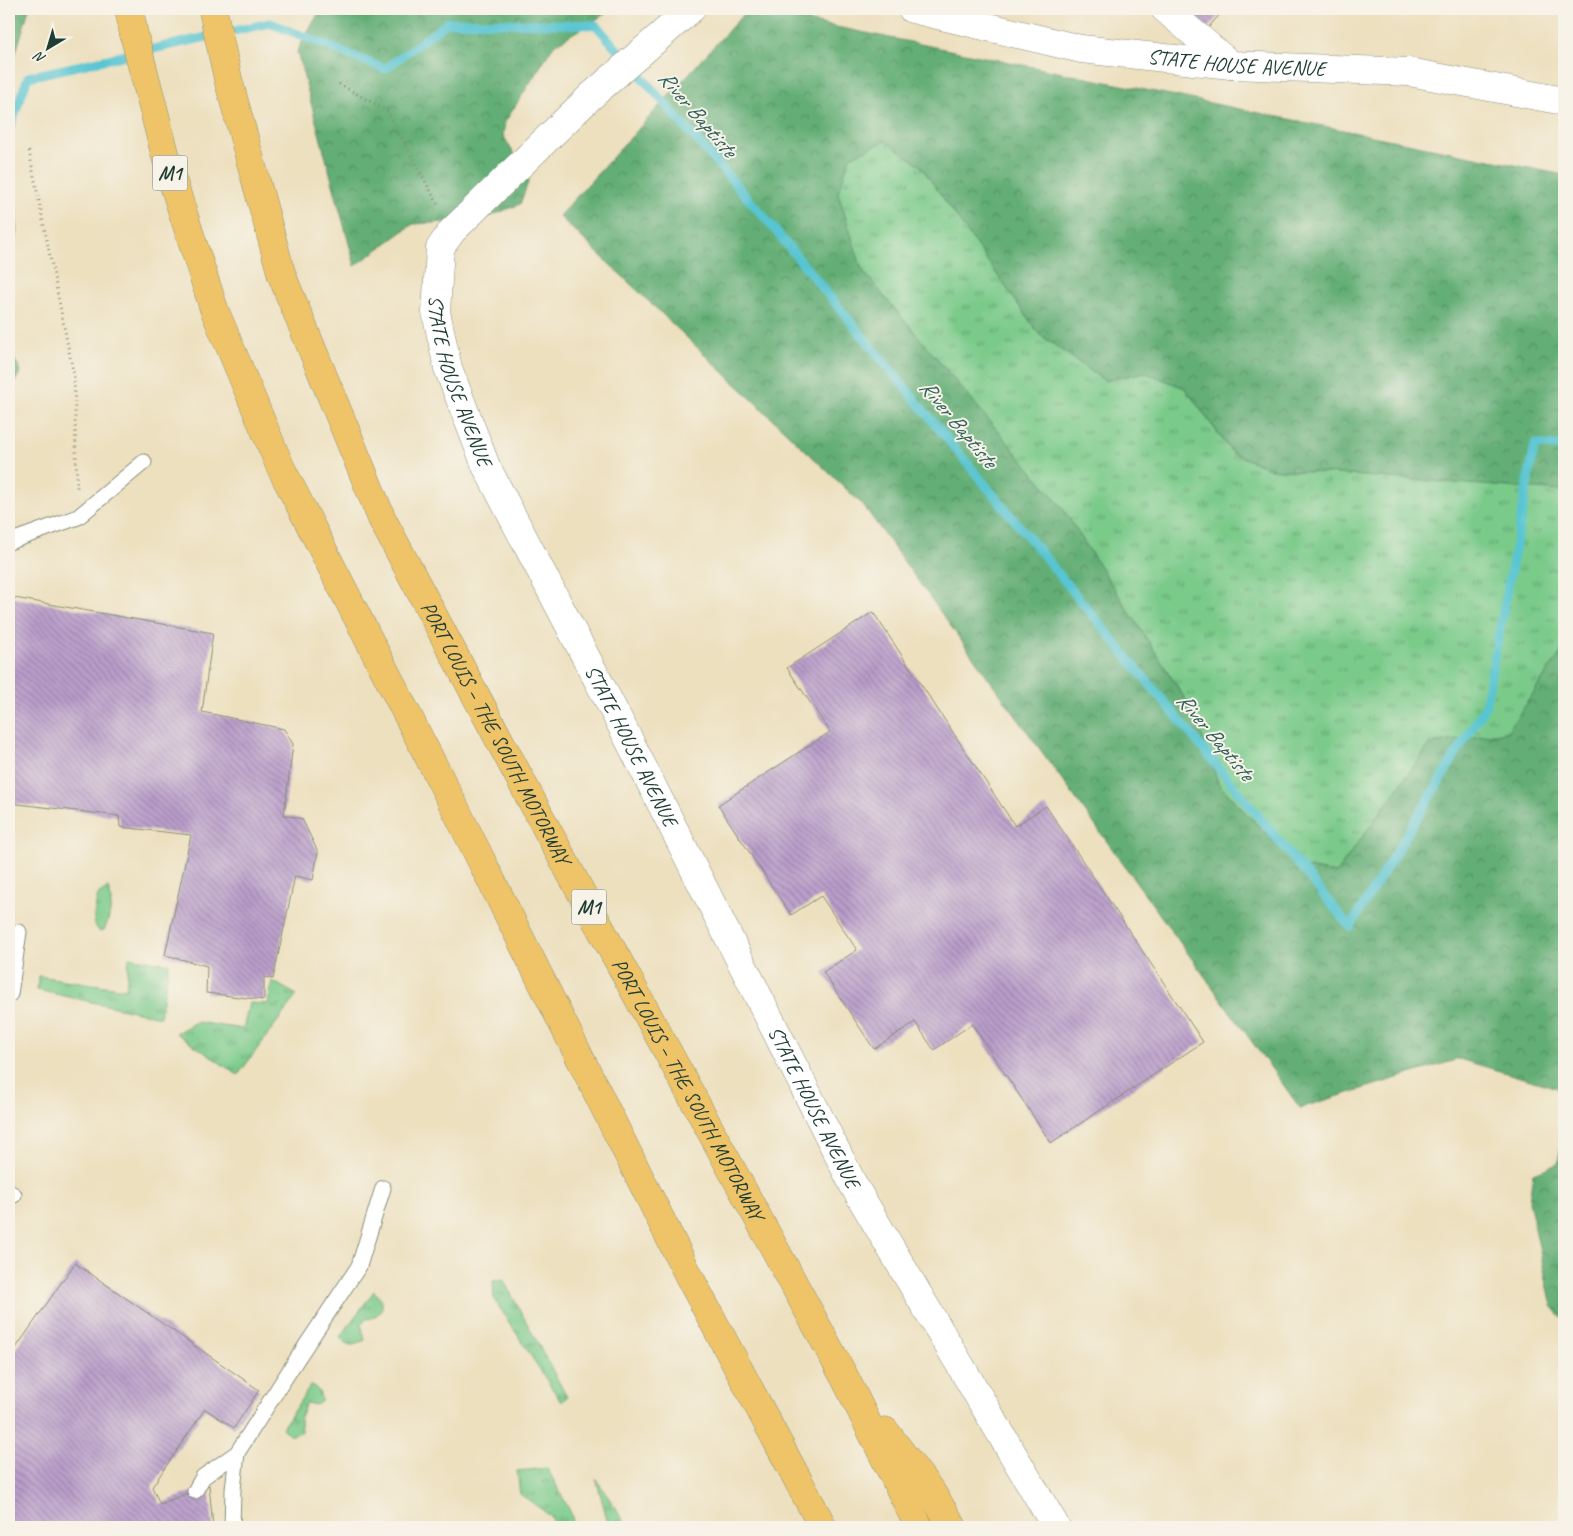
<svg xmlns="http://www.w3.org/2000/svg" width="1573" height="1536" font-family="Caveat,sans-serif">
	<defs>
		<pattern id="grass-tufts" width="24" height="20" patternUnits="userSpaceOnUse" patternTransform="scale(1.25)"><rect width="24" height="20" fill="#7aca8a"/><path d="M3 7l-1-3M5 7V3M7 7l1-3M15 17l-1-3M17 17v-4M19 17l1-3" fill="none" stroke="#63a572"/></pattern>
		<pattern id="forest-crowns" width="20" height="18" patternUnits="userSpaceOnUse" patternTransform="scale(1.25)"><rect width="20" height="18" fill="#63ae76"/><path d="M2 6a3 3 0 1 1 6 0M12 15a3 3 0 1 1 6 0" fill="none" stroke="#518f62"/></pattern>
		<pattern id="building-back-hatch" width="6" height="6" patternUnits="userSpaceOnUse" patternTransform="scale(1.25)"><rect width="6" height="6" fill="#b99dca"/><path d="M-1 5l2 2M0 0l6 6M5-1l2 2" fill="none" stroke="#9681a5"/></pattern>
	</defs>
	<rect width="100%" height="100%" fill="#f7f3e8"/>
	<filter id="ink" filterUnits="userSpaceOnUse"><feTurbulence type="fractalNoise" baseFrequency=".02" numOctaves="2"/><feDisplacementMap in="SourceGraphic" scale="10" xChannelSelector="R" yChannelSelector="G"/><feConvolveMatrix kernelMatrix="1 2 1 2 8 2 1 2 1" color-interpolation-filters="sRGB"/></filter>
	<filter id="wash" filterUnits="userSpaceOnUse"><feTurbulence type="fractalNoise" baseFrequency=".0096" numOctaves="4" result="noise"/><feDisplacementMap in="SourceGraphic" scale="20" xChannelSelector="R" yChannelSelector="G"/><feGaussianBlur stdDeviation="1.12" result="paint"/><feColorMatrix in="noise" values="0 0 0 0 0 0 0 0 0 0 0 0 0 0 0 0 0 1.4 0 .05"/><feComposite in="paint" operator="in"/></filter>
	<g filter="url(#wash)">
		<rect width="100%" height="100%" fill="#ede0bf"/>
		<!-- grass -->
		<g fill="url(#grass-tufts)" stroke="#4c845f">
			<path d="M886 140 920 165 1039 334 1105 381 1144 372 1185 388 1232 453 1271 469 1564 491V648L1507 732 1430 744 1336 873 1298 867 1219 785 1193 711 1061 506 862 270 838 193 850 157Z"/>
			<path d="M108 888C114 899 110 919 104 930L99 931C90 922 96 906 98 895Z"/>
			<path d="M129 957 169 964 160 1017 37 990 38 976 126 989Z"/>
			<path d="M272 981 297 995 238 1075 176 1033 196 1022 243 1029 249 1003 268 1004Z"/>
			<path d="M503 1279 567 1397 561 1402 494 1299 493 1281Z"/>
			<path d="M374 1291 382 1301V1311L372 1318 366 1319 361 1325 365 1340C354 1346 348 1348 340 1337Z"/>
			<path d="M311 1385 314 1386 320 1393 321 1401 316 1405 306 1403 300 1417 301 1432 290 1436 282 1428Z"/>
			<path d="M547 1468 571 1513 574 1527H554L552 1517 520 1494 517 1471Z"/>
			<path d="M596 1478 624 1522 627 1527H609Z"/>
		</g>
		<!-- forest -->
		<g fill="url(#forest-crowns)" stroke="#417655">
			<path d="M9 9H29L9 76Z"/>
			<path d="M321 9H613L554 45 505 122 503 135 529 180 520 204 481 220 413 224 355 266 297 51Z"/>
			<path d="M748 9 1564 175V491L1271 469 1233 453 1185 388 1144 372 1105 381 1039 334 920 165 886 141 850 157 838 193 862 270 1061 506 1193 711 1219 785 1298 867 1336 873 1430 744 1507 732 1564 648V1090L1459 1059 1300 1108 863 505 559 216Z"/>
			<path d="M9 98 17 229 9 270Z"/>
			<path d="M9 351 21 370 9 394Z"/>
			<path d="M1564 1122V1320L1552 1306 1529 1201 1533 1173 1558 1164Z"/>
		</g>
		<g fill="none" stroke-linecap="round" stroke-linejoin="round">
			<!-- stream -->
			<path stroke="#59c5d2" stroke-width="9" d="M9 130 28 77 270 23 385 69 448 22 596 25 765 218 1350 927 1485 707 1535 444 1564 447"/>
		</g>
		<g id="blocks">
			<!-- building -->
			<g fill="url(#building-back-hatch)">
				<path d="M1183 9H1214L1220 14 1202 35Z"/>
				<path d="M9 597 213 633 202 712 284 729 293 744 284 815 302 819 318 852 313 880 295 876 273 979 264 977V1000L206 993 207 966 165 955 191 835 120 827 119 816 9 803Z"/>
				<path d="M873 612 1015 826 1046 806 1203 1042 1051 1143 972 1024 934 1050 915 1022 874 1049 823 972 857 950 821 896 791 915 718 805 830 732 787 668Z"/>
				<path d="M75 1263 259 1390 234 1428 205 1409 152 1487 160 1504 209 1485 213 1527H9V1358Z"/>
			</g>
		</g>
	</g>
	<g filter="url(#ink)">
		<use href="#blocks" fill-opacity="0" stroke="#868e7a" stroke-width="1"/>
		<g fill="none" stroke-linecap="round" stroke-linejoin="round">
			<defs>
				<g id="service">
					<path d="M9 542 78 517 144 462"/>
					<path d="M10 994 19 932"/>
					<path d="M9 1192 14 1195"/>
					<path d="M195 1491 203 1477 237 1453 297 1359 359 1266 383 1188"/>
					<path d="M232 1527 233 1490 237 1453"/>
				</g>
				<path id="minor" d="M1165 9 1231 65"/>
				<g id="tertiary">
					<path id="s1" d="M691 9 590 97 452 231 440 248 436 312 448 368 486 466 626 734 854 1186 1056 1527"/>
					<path id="s2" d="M912 9 1081 49 1231 65 1409 72 1564 101"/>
				</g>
				<g id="trunk">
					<path d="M129 9 134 35"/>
					<path id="s3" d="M282 276 382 519 552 839 846 1380 919 1527"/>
					<path d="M214 309 280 466 457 812 691 1280 823 1527"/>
					<path d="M885 1431 932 1493 953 1527"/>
				</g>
			</defs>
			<!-- service casing -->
			<use href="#service" stroke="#868e7a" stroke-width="17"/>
			<!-- minor casing -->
			<use href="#minor" stroke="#868e7a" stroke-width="29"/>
			<!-- tertiary casing -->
			<use href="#tertiary" stroke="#868e7a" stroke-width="29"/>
			<!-- trunk casing -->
			<use href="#trunk" stroke="#868e7a" stroke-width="29"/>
			<!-- path -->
			<g stroke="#868e7a" stroke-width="3" stroke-dasharray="1 4" stroke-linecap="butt">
				<path d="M339 84 387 111 438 205"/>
				<path d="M29 151 74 376 77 489"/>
			</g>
			<!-- service -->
			<use href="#service" stroke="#fff" stroke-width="15"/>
			<!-- minor -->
			<use href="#minor" stroke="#fff" stroke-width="28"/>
			<!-- tertiary -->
			<use href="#tertiary" stroke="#fff" stroke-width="28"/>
			<!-- trunk -->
			<use href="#trunk" stroke="#efc469" stroke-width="28"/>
			<defs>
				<g id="trunk-bridge">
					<path d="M213 11 228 79 282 276"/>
					<path d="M134 35 171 176 214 309"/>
				</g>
			</defs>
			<!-- trunk-bridge casing -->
			<use href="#trunk-bridge" stroke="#868e7a" stroke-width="29" stroke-linecap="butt"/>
			<!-- trunk-bridge -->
			<use href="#trunk-bridge" stroke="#efc469" stroke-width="28"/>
		</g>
	</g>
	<g text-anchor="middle" stroke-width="4" stroke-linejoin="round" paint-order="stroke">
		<!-- shield labels -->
		<g fill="#f7f3e8" stroke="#60746a" stroke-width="1">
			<rect x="152.5" y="155.5" width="35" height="35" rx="4"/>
			<rect x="571.5" y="889.5" width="35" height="35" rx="4"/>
		</g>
		<g font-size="20" font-weight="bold" fill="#1f3d34">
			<text x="170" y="180">M1</text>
			<text x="589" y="914">M1</text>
		</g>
		<!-- street labels -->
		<g font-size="21" fill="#1f3d34" stroke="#f7f3e8">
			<text dy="7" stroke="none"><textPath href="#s2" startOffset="330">STATE HOUSE AVENUE</textPath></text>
			<text dy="7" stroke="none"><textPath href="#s1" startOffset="484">STATE HOUSE AVENUE</textPath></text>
			<text dy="7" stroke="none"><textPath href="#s3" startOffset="505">PORT LOUIS – THE SOUTH MOTORWAY</textPath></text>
			<text dy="7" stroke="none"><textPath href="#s1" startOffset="889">STATE HOUSE AVENUE</textPath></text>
			<text dy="7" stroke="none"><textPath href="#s3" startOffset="910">PORT LOUIS – THE SOUTH MOTORWAY</textPath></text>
			<text dy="7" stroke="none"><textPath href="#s1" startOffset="1294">STATE HOUSE AVENUE</textPath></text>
		</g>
		<!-- water labels -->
		<g font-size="22" font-style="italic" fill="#2e5f5c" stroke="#f7f3e8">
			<text transform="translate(698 113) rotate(49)" y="8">River Baptiste</text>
			<text transform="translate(959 423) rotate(50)" y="8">River Baptiste</text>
			<text transform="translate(1216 736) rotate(50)" y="8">River Baptiste</text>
		</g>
	</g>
	<!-- margin -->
	<rect width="1573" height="1536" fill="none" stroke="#f7f3e8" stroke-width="30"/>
	<!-- north arrow -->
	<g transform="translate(48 48) rotate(218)" stroke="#f7f3e8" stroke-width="4" paint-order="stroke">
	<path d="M0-4L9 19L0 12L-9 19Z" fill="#1f3d34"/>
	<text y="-8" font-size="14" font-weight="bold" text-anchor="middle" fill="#1f3d34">N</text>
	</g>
</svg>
